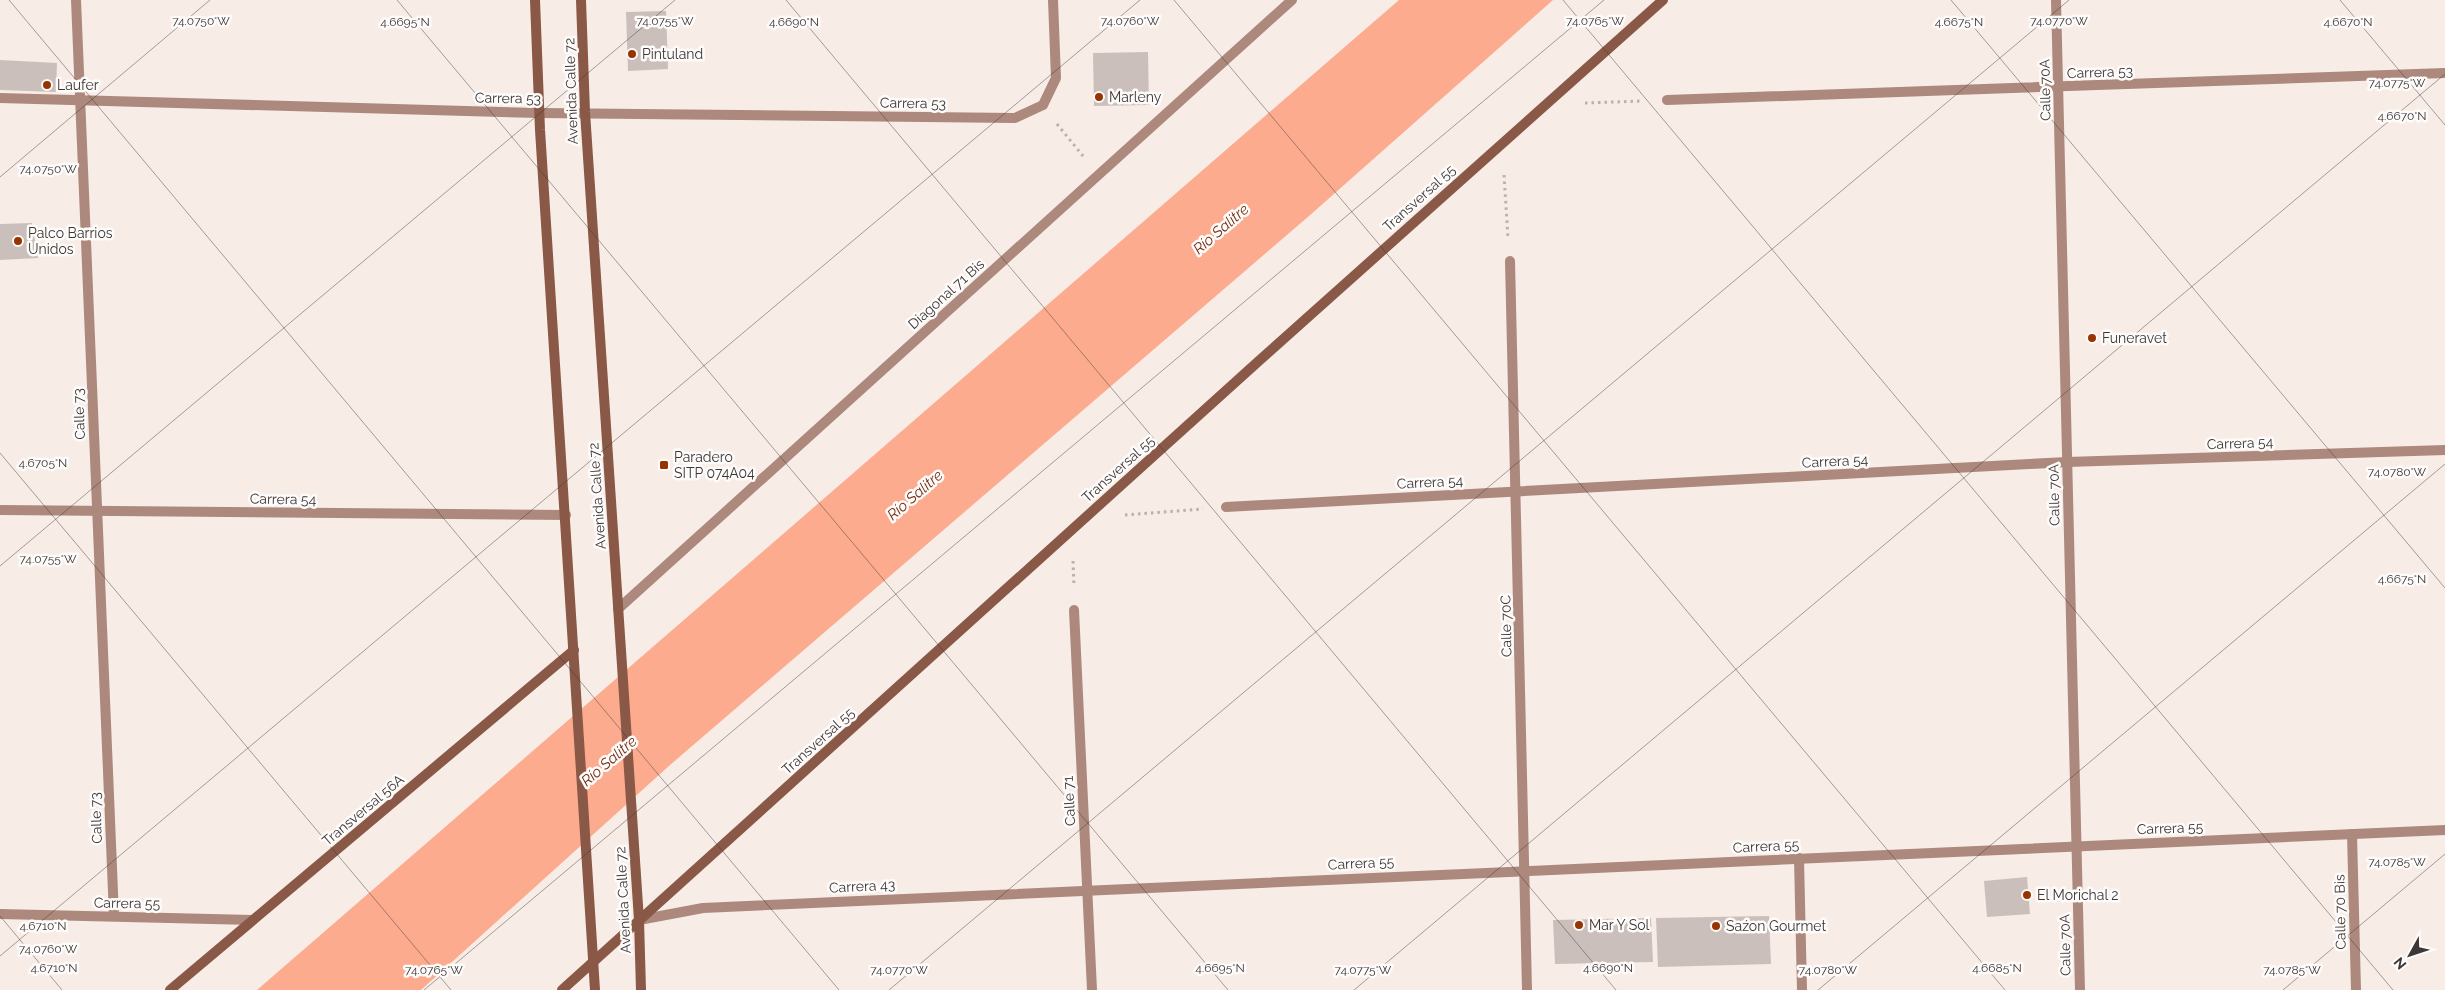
<svg xmlns="http://www.w3.org/2000/svg" width="2445" height="990" font-family="Raleway,sans-serif">
	<rect width="100%" height="100%" fill="#f8ece7"/>
	<!-- water -->
	<path fill="#fdab8e" d="M1399 0H1553L1309 216 670 765 421 990H257Z"/>
	<!-- building -->
	<g fill="#cbbfbb">
		<path d="M666 11 668 69 628 71 626 12Z"/>
		<path d="M1148 52 1149 105 1094 106 1093 53Z"/>
		<path d="M0 60 57 63 56 92 0 90Z"/>
		<path d="M32 223 38 258 0 260V224Z"/>
		<path d="M2027 877 2030 914 1987 917 1984 881Z"/>
		<path d="M1769 916 1771 964 1658 967 1656 918Z"/>
		<path d="M1651 918 1653 962 1555 964 1553 920Z"/>
	</g>
	<g fill="none" stroke-linecap="round" stroke-linejoin="round">
		<!-- path -->
		<g stroke="#bab0ac" stroke-width="3" stroke-dasharray="2.5 4" stroke-linecap="butt">
			<path d="M1585 103 1643 101"/>
			<path d="M1057 124 1083 156"/>
			<path d="M1504 175 1508 238"/>
			<path d="M1125 515 1203 509"/>
			<path d="M1073 561 1074 587"/>
		</g>
		<!-- minor -->
		<g stroke="#ac897c" stroke-width="10">
			<path d="M76 0 114 916"/>
			<path d="M2056 0 2080 990"/>
			<path d="M0 98 539 113 1015 118 1043 105 1056 78 1053 0"/>
			<path d="M1667 100 2445 73"/>
			<path d="M1510 261 1527 990"/>
			<path d="M1226 507 2067 462 2445 450"/>
			<path d="M0 510 566 515"/>
			<path d="M618 609 1292 0"/>
			<path d="M1074 610 1092 990"/>
			<path d="M2352 834 2356 990"/>
			<path d="M1799 858 1802 990"/>
			<path d="M0 914 253 920"/>
		</g>
		<!-- tertiary -->
		<path stroke="#ac897c" stroke-width="10" d="M639 920 703 908 2445 830"/>
		<!-- secondary -->
		<g stroke="#895846" stroke-width="10">
			<path d="M535 0 540 130 595 990"/>
			<path d="M581 0 585 112 639 920 641 990"/>
			<path d="M170 990 574 650"/>
			<path d="M562 990 1261 359 1663 0"/>
		</g>
	</g>
	<!-- ticks -->
	<path fill="none" stroke="#3c3735" stroke-width="1" stroke-opacity="0.45" d="M9 0 839 990M397 0 1228 990M786 0 1616 990M1174 0 2005 990M1563 0 2393 990M1951 0 2445 588M2340 0 2445 125M0 177 210 0M0 453 451 990M0 566 675 0M0 916 62 990M0 956 1140 0M424 990 1604 0M889 990 2069 0M1354 990 2445 74M1818 990 2445 464M2283 990 2445 854"/>
	<!-- markers -->
	<g fill="#983302" stroke="#fefbfb" stroke-width="2">
		<circle cx="632" cy="54" r="5"/>
		<circle cx="47" cy="85" r="5"/>
		<circle cx="1099" cy="97" r="5"/>
		<circle cx="18" cy="241" r="5"/>
		<circle cx="2092" cy="338" r="5"/>
		<rect x="659" y="460" width="10" height="10" rx="2.5"/>
		<circle cx="2027" cy="895" r="5"/>
		<circle cx="1579" cy="925" r="5"/>
		<circle cx="1716" cy="926" r="5"/>
	</g>
	<g text-anchor="middle" stroke-width="5" stroke-linejoin="round" paint-order="stroke">
		<!-- poi labels -->
		<g font-size="14" fill="#3c3735" stroke="#fefbfb" text-anchor="start">
			<text x="642" y="59">Pintuland</text>
			<text x="57" y="90">Laufer</text>
			<text x="1109" y="102">Marleny</text>
			<text x="28" y="238">Palco Barrios<tspan x="28" dy="16">Unidos</tspan></text>
			<text x="2102" y="343">Funeravet</text>
			<text x="674" y="462">Paradero<tspan x="674" dy="16">SITP 074A04</tspan></text>
			<text x="2037" y="900">El Morichal 2</text>
			<text x="1589" y="930">Mar Y Sol</text>
			<text x="1726" y="931">Saźon Gourmet</text>
		</g>
		<!-- street labels -->
		<g font-size="14" fill="#3c3735" stroke="#fefbfb">
			<text transform="translate(2100 72) rotate(-2)" y="5">Carrera 53</text>
			<text transform="translate(2045 90) rotate(-91)" y="5">Calle 70A</text>
			<text transform="translate(571 91) rotate(-92)" y="5">Avenida Calle 72</text>
			<text transform="translate(508 98) rotate(1)" y="5">Carrera 53</text>
			<text transform="translate(913 103) rotate(1)" y="5">Carrera 53</text>
			<text transform="translate(1419 198) rotate(-42)" y="5">Transversal 55</text>
			<text transform="translate(946 294) rotate(-42)" y="5">Diagonal 71 Bis</text>
			<text transform="translate(79 414) rotate(-92)" y="5">Calle 73</text>
			<text transform="translate(2240 443) rotate(-2)" y="5">Carrera 54</text>
			<text transform="translate(1835 461) rotate(-3)" y="5">Carrera 54</text>
			<text transform="translate(1118 469) rotate(-42)" y="5">Transversal 55</text>
			<text transform="translate(1430 482) rotate(-3)" y="5">Carrera 54</text>
			<text transform="translate(2054 495) rotate(-91)" y="5">Calle 70A</text>
			<text transform="translate(597 496) rotate(-94)" y="5">Avenida Calle 72</text>
			<text transform="translate(283 499) rotate(1)" y="5">Carrera 54</text>
			<text transform="translate(1506 626) rotate(-91)" y="5">Calle 70C</text>
			<text transform="translate(818 741) rotate(-42)" y="5">Transversal 55</text>
			<text transform="translate(1069 801) rotate(-93)" y="5">Calle 71</text>
			<text transform="translate(363 810) rotate(-40)" y="5">Transversal 56A</text>
			<text transform="translate(96 818) rotate(-92)" y="5">Calle 73</text>
			<text transform="translate(2170 828) rotate(-2)" y="5">Carrera 55</text>
			<text transform="translate(1766 846) rotate(-3)" y="5">Carrera 55</text>
			<text transform="translate(1361 863) rotate(-3)" y="5">Carrera 55</text>
			<text transform="translate(862 886) rotate(-3)" y="5">Carrera 43</text>
			<text transform="translate(623 900) rotate(-93)" y="5">Avenida Calle 72</text>
			<text transform="translate(127 903) rotate(1)" y="5">Carrera 55</text>
			<text transform="translate(2340 912) rotate(-91)" y="5">Calle 70 Bis</text>
			<text transform="translate(2065 945) rotate(-91)" y="5">Calle 70A</text>
		</g>
		<!-- water labels -->
		<g font-size="15" font-style="italic" fill="#742c10" stroke="#fefbfb">
			<text transform="translate(1221 229) rotate(-41)" y="5">Río Salitre</text>
			<text transform="translate(915 495) rotate(-41)" y="5">Río Salitre</text>
			<text transform="translate(609 761) rotate(-41)" y="5">Río Salitre</text>
		</g>
	</g>
	<g font-size="12" text-anchor="middle" fill="#3c3735" stroke="#fefbfb" stroke-width="5" stroke-linejoin="round" paint-order="stroke">
		<text x="665" y="25">74.0755°W</text>
		<text x="201" y="25">74.0750°W</text>
		<text x="1130" y="25">74.0760°W</text>
		<text x="1595" y="25">74.0765°W</text>
		<text x="2059" y="25">74.0770°W</text>
		<text x="405" y="26">4.6695°N</text>
		<text x="1959" y="26">4.6675°N</text>
		<text x="794" y="26">4.6690°N</text>
		<text x="2348" y="26">4.6670°N</text>
		<text x="2397" y="87">74.0775°W</text>
		<text x="2402" y="120">4.6670°N</text>
		<text x="48" y="173">74.0750°W</text>
		<text x="43" y="467">4.6705°N</text>
		<text x="2397" y="476">74.0780°W</text>
		<text x="48" y="563">74.0755°W</text>
		<text x="2402" y="583">4.6675°N</text>
		<text x="2397" y="866">74.0785°W</text>
		<text x="43" y="930">4.6710°N</text>
		<text x="48" y="953">74.0760°W</text>
		<text x="54" y="972">4.6710°N</text>
		<text x="1220" y="972">4.6695°N</text>
		<text x="1608" y="972">4.6690°N</text>
		<text x="1997" y="972">4.6685°N</text>
		<text x="434" y="974">74.0765°W</text>
		<text x="899" y="974">74.0770°W</text>
		<text x="1363" y="974">74.0775°W</text>
		<text x="1828" y="974">74.0780°W</text>
		<text x="2292" y="974">74.0785°W</text>
	</g>
	<!-- north arrow -->
	<g transform="translate(2410 955) rotate(230)" stroke="#fefbfb" stroke-width="4" paint-order="stroke">
	<path d="M0-4L9 19L0 12L-9 19Z" fill="#3c3735"/>
	<text y="-8" font-size="14" font-weight="bold" text-anchor="middle" fill="#3c3735">N</text>
	</g>
</svg>
